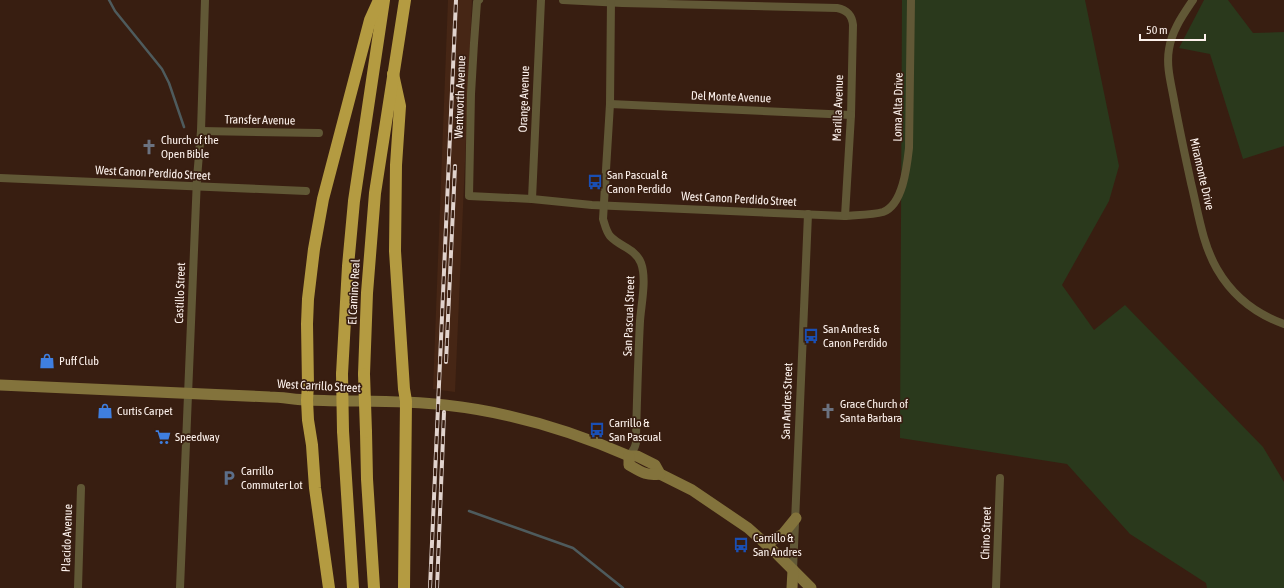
<svg xmlns="http://www.w3.org/2000/svg" width="1284" height="588" font-family="'Asap Condensed',sans-serif">
	<rect width="100%" height="100%" fill="#381e11"/>
	<!-- built -->
	<path fill="#462615" d="M448 0H472L455 392 433 389Z"/>
	<!-- green -->
	<g fill="#2a391c">
		<path d="M902 0H1085L1119 166 1109 201 1062 285 1094 330 1125 305 1263 447 1284 482V588H1207L1206 583 1130 534 1067 464 900 438Z"/>
		<path d="M1204 0H1228L1253 33 1284 32V146L1243 159 1210 54 1179 48Z"/>
	</g>
	<g fill="none" stroke-linecap="round" stroke-linejoin="round">
		<!-- stream -->
		<g stroke="#4e5b5d" stroke-width="2.5">
			<path d="M109 0 115 11 162 69 169 83 184 127"/>
			<path d="M469 511 573 548 623 588"/>
		</g>
		<!-- street -->
		<g stroke="#615836" stroke-width="8">
			<path d="M479 0 477 2 474 43 471 94 469 196 532 199 592 205 845 216C856 215 873 215 883 212 903 205 907 166 909 148L911 0"/>
			<path d="M563 0 622 3 837 8C847 10 852 15 853 25L851 115 845 216"/>
			<path d="M611 0 610 104 603 219C605 225 606 231 610 236 620 247 635 248 641 263 647 279 641 305 640 321 638 359 637 398 636 437 637 445 634 449 629 456"/>
			<path d="M1193 0C1183 15 1172 30 1169 49 1166 66 1171 83 1174 100 1179 128 1185 155 1191 183 1198 211 1202 243 1217 269 1232 295 1256 314 1284 324"/>
			<path d="M610 104 851 115"/>
			<path d="M201 131 319 133"/>
			<path d="M0 178 306 191"/>
			<path d="M532 199 541 0"/>
			<path d="M793 570 808 214"/>
			<path d="M78 588 81 488"/>
			<path d="M180 588 197 178 201 131 205 0"/>
			<path d="M996 588 1000 478"/>
		</g>
		<!-- secondary -->
		<g stroke="#83733c" stroke-width="11">
			<path d="M0 385 270 397C283 397 296 400 309 400 354 402 400 400 445 405 509 412 570 430 629 456H637L655 465 660 474 692 490 748 528 778 555 811 588"/>
			<path d="M629 456V465C641 472 646 476 660 474"/>
			<path d="M766 544 783 534 796 518"/>
			<path d="M792 588 793 570"/>
		</g>
		<!-- highway -->
		<g stroke="#b49b41" stroke-width="12">
			<path d="M393 74 400 106 396 165 395 251 404 389 406 401 404 588"/>
			<path d="M342 374 348 266 354 201 384 0"/>
			<path d="M364 374 367 293 375 193 405 0"/>
			<path d="M343 431 353 588"/>
			<path d="M366 432 367 479 374 588"/>
			<path d="M329 588 315 488 312 445 308 420 307 400 308 385 307 324 308 299 314 249 323 199 370 20 379 0"/>
		</g>
		<defs>
			<g id="rail">
				<path d="M446 362 455 166"/>
				<path d="M430 588 456 0"/>
				<path d="M437 588 444 412"/>
			</g>
		</defs>
		<!-- rail casing -->
		<use href="#rail" stroke="#e1d3cd" stroke-width="4"/>
		<!-- rail -->
		<use href="#rail" stroke="#381e11" stroke-width="2.5" stroke-dasharray="8" stroke-linecap="butt"/>
		<!-- highway-bridge -->
		<g stroke="#b49b41" stroke-width="12">
			<path d="M342 374 343 431"/>
			<path d="M364 374 366 432"/>
		</g>
	</g>
	<!-- icons -->
	<defs>
		<symbol id="church-bare" viewBox="-9 -9 18 18"><path d="M-1.2-6h2.4v3.5h3.3v2.4h-3.3V6h-2.4V-.1h-3.3v-2.4h3.3Z" fill="#6b7280" stroke="#381e11" stroke-width="2.5" paint-order="stroke"/></symbol>
		<symbol id="bus-bare" viewBox="-9 -9 18 18"><path d="M-5-6H5V4H4V6H2V4H-2V6H-4V4H-5ZM-3.5-4V0h7V-4ZM-3.5 1.2v1.5H-2V1.2ZM2 1.2v1.5H3.5V1.2Z" fill="#1a4fb4" stroke="#381e11" stroke-width="2.5" paint-order="stroke"/></symbol>
		<symbol id="shop-bare" viewBox="-9 -9 18 18"><path d="M-5-2.5h2.3a2.7 3.5 0 0 1 5.4 0H5L5.5 6h-11ZM-1.5-2.5h3a1.5 2.3 0 0 0-3 0Z" fill="#3f7fe0" stroke="#381e11" stroke-width="2.5" paint-order="stroke"/></symbol>
		<symbol id="supermarket-bare" viewBox="-9 -9 18 18"><path d="M-6-5.5h2.5l.6 2H6L4.5 2H-2.5L-4.4-4H-6ZM-1.5 3.2a1.3 1.3 0 1 0 .1 0ZM3 3.2a1.3 1.3 0 1 0 .1 0Z" fill="#3f7fe0" stroke="#381e11" stroke-width="2.5" paint-order="stroke"/></symbol>
		<symbol id="parking-bare" viewBox="-9 -9 18 18"><path d="M-3.5-5.5H1a3.5 3.5 0 0 1 0 7H-1V5.5H-3.5ZM-1-3.4V-.6H.8a1.4 1.4 0 0 0 0-2.8Z" fill="#5c6f8a" stroke="#381e11" stroke-width="2.5" paint-order="stroke"/></symbol>
	</defs>
	<g fill-rule="evenodd">
		<use href="#church-bare" x="138" y="136" width="22" height="22"/>
		<use href="#bus-bare" x="584" y="171" width="22" height="22"/>
		<use href="#bus-bare" x="800" y="325" width="22" height="22"/>
		<use href="#shop-bare" x="36" y="350" width="22" height="22"/>
		<use href="#shop-bare" x="94" y="400" width="22" height="22"/>
		<use href="#church-bare" x="817" y="400" width="22" height="22"/>
		<use href="#bus-bare" x="586" y="419" width="22" height="22"/>
		<use href="#supermarket-bare" x="152" y="426" width="22" height="22"/>
		<use href="#parking-bare" x="218" y="467" width="22" height="22"/>
		<use href="#bus-bare" x="730" y="534" width="22" height="22"/>
	</g>
	<g text-anchor="middle" stroke-width="3.5" stroke-linejoin="round" paint-order="stroke">
		<!-- street labels -->
		<g font-size="12" fill="#fdf2ed" stroke="#381e11">
			<text transform="translate(460 97) rotate(-88)" y="4">Wentworth Avenue</text>
			<text transform="translate(731 97) rotate(2)" y="4">Del Monte Avenue</text>
			<text transform="translate(524 99) rotate(-88)" y="4">Orange Avenue</text>
			<text transform="translate(898 107) rotate(-89)" y="4">Loma Alta Drive</text>
			<text transform="translate(838 108) rotate(-88)" y="4">Marilla Avenue</text>
			<text transform="translate(260 120) rotate(1)" y="4">Transfer Avenue</text>
			<text transform="translate(153 173) rotate(3)" y="4">West Canon Perdido Street</text>
			<text transform="translate(1202 174) rotate(77)" y="4">Miramonte Drive</text>
			<text transform="translate(739 199) rotate(3)" y="4">West Canon Perdido Street</text>
			<text transform="translate(354 292) rotate(-87)" y="4">El Camino Real</text>
			<text transform="translate(180 293) rotate(-88)" y="4">Castillo Street</text>
			<text transform="translate(629 316) rotate(-88)" y="4">San Pascual Street</text>
			<text transform="translate(319 386) rotate(3)" y="4">West Carrillo Street</text>
			<text transform="translate(787 401) rotate(-88)" y="4">San Andres Street</text>
			<text transform="translate(986 533) rotate(-88)" y="4">Chino Street</text>
			<text transform="translate(67 538) rotate(-88)" y="4">Placido Avenue</text>
		</g>
		<!-- poi labels -->
		<g font-size="12" fill="#fdf2ed" stroke="#381e11" text-anchor="start">
			<text x="161" y="144">Church of the<tspan x="161" dy="14">Open Bible</tspan></text>
			<text x="607" y="179">San Pascual &amp;<tspan x="607" dy="14">Canon Perdido</tspan></text>
			<text x="823" y="333">San Andres &amp;<tspan x="823" dy="14">Canon Perdido</tspan></text>
			<text x="59" y="365">Puff Club</text>
			<text x="840" y="408">Grace Church of<tspan x="840" dy="14">Santa Barbara</tspan></text>
			<text x="117" y="415">Curtis Carpet</text>
			<text x="609" y="427">Carrillo &amp;<tspan x="609" dy="14">San Pascual</tspan></text>
			<text x="175" y="441">Speedway</text>
			<text x="241" y="475">Carrillo<tspan x="241" dy="14">Commuter Lot</tspan></text>
			<text x="753" y="542">Carrillo &amp;<tspan x="753" dy="14">San Andres</tspan></text>
		</g>
	</g>
	<!-- scale -->
	<path d="M1140 34v6h65v-6" fill="none" stroke="#fdf2ed" stroke-width="2"/>
	<text x="1146" y="34" font-size="12" fill="#fdf2ed" stroke="#381e11" stroke-width="3" paint-order="stroke">50 m</text>
</svg>
